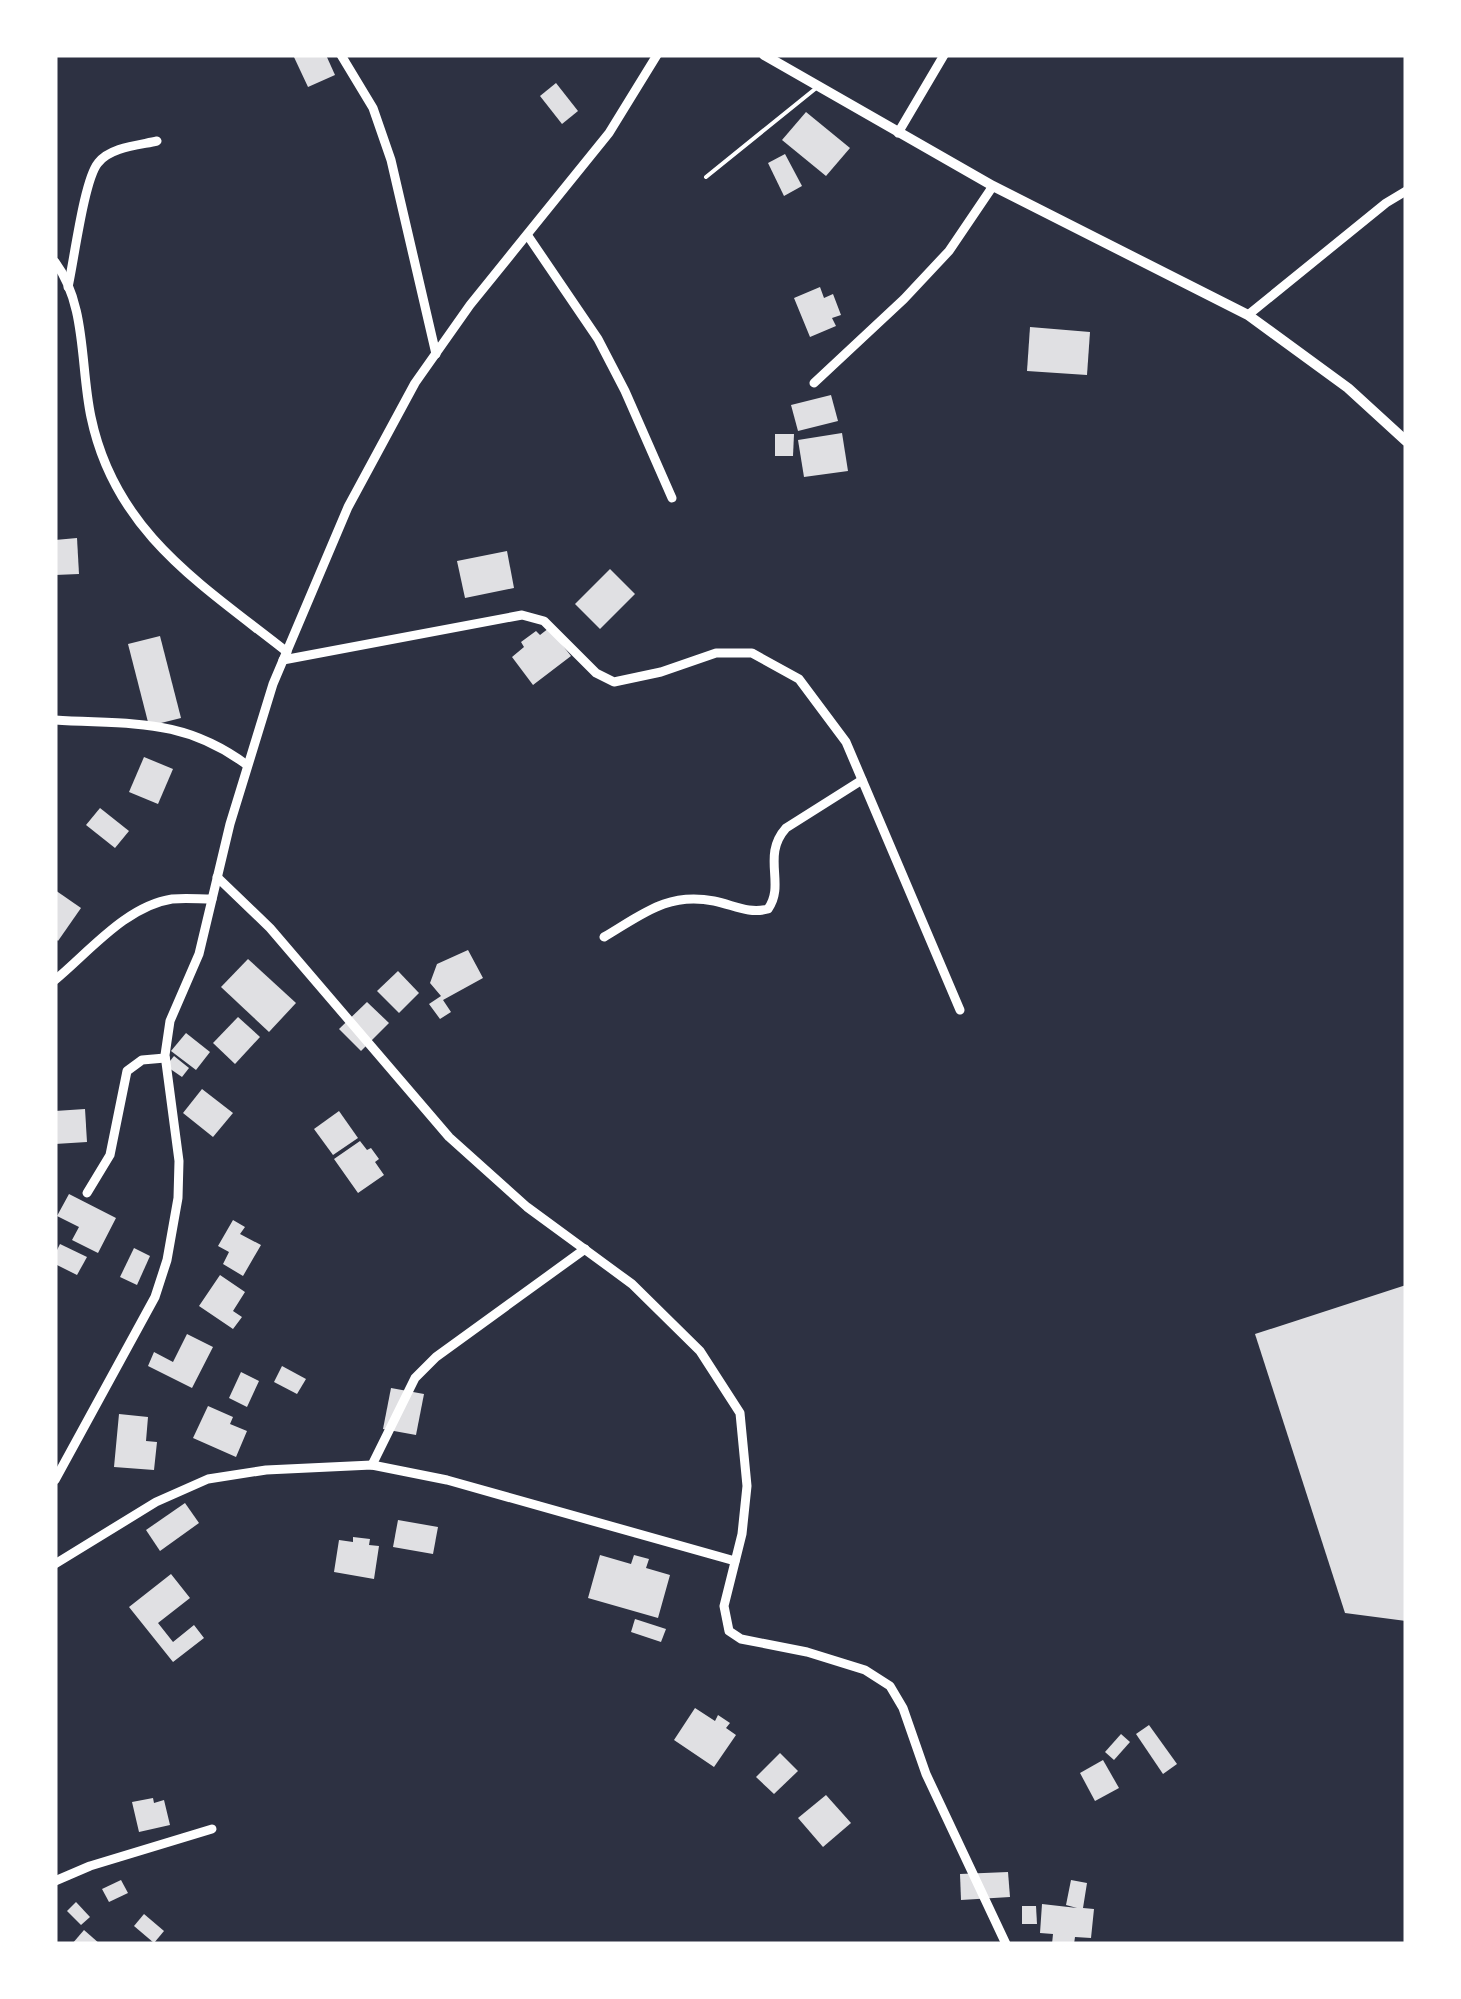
<svg xmlns="http://www.w3.org/2000/svg" width="1461" height="1999" font-family="'PT Sans',sans-serif">
	<rect width="100%" height="100%" fill="#2d3142"/>
	<!-- building -->
	<g fill="#e0e0e3">
		<path d="M293 55H326L335 75 308 87Z"/>
		<path d="M556 83 578 111 562 124 540 96Z"/>
		<path d="M806 112 850 148 826 176 782 140Z"/>
		<path d="M785 154 802 186 784 196 768 163Z"/>
		<path d="M820 287 824 298 833 294 841 315 832 318 836 326 810 337 794 298Z"/>
		<path d="M1030 327 1090 332 1087 375 1027 371Z"/>
		<path d="M831 395 838 421 798 431 791 405Z"/>
		<path d="M842 433 848 471 804 477 798 440Z"/>
		<path d="M775 434H794L793 456H775Z"/>
		<path d="M77 538 79 574 55 575V540Z"/>
		<path d="M507 551 514 588 465 598 457 561Z"/>
		<path d="M610 569 635 594 600 629 575 604Z"/>
		<path d="M549 628 571 656 533 685 512 657 524 647 521 642 536 631 540 635Z"/>
		<path d="M160 636 181 718 149 726 128 644Z"/>
		<path d="M144 757 173 769 158 804 129 792Z"/>
		<path d="M100 808 129 831 115 848 86 825Z"/>
		<path d="M55 890 81 908 58 941 55 938Z"/>
		<path d="M468 950 483 978 443 1000 451 1012 440 1019 429 1004 441 996 430 983 437 964Z"/>
		<path d="M248 959 296 1003 269 1032 221 987Z"/>
		<path d="M398 971 419 993 399 1013 377 991Z"/>
		<path d="M367 1002 389 1023 361 1051 339 1029Z"/>
		<path d="M238 1017 260 1037 235 1064 213 1043Z"/>
		<path d="M186 1033 210 1052 196 1070 171 1051Z"/>
		<path d="M174 1056 189 1068 182 1077 166 1066Z"/>
		<path d="M202 1089 233 1113 213 1137 183 1113Z"/>
		<path d="M85 1109 87 1142 55 1144V1111Z"/>
		<path d="M339 1111 358 1138 333 1155 314 1129Z"/>
		<path d="M360 1141 367 1150 371 1148 379 1159 375 1162 384 1175 358 1193 334 1159Z"/>
		<path d="M69 1194 116 1218 98 1253 72 1240 79 1227 57 1216Z"/>
		<path d="M233 1220 245 1227 240 1234 261 1245 243 1276 223 1264 229 1252 218 1246Z"/>
		<path d="M60 1244 87 1257 77 1275 55 1264V1254Z"/>
		<path d="M134 1248 150 1256 137 1285 120 1277Z"/>
		<path d="M220 1275 245 1292 233 1311 242 1317 233 1329 199 1306Z"/>
		<path d="M1406 1285V1621L1345 1613 1255 1334Z"/>
		<path d="M187 1334 213 1347 192 1388 148 1366 154 1352 173 1362Z"/>
		<path d="M282 1366 306 1379 297 1394 274 1382Z"/>
		<path d="M241 1372 259 1381 247 1407 229 1398Z"/>
		<path d="M391 1388 424 1394 416 1435 383 1429Z"/>
		<path d="M208 1406 233 1417 230 1424 247 1431 236 1457 193 1438Z"/>
		<path d="M119 1414 148 1417 146 1441 157 1442 154 1470 114 1467Z"/>
		<path d="M185 1503 199 1523 160 1551 146 1530Z"/>
		<path d="M398 1520 438 1527 433 1554 393 1547Z"/>
		<path d="M353 1537 370 1539 369 1545 379 1546 374 1579 334 1572 339 1540 353 1542Z"/>
		<path d="M600 1555 631 1564 634 1555 649 1559 646 1568 670 1575 658 1618 588 1598Z"/>
		<path d="M171 1574 190 1598 158 1623 173 1642 194 1625 204 1638 173 1662 129 1607Z"/>
		<path d="M635 1619 666 1629 661 1642 631 1632Z"/>
		<path d="M695 1708 715 1721 718 1715 730 1723 726 1728 736 1735 714 1767 674 1740Z"/>
		<path d="M1149 1725 1177 1764 1163 1774 1136 1734Z"/>
		<path d="M1121 1734 1130 1742 1114 1760 1105 1752Z"/>
		<path d="M780 1753 798 1771 774 1794 756 1777Z"/>
		<path d="M1103 1760 1119 1788 1095 1801 1080 1773Z"/>
		<path d="M826 1795 851 1823 823 1847 798 1818Z"/>
		<path d="M153 1798 154 1803 164 1800 170 1825 139 1832 132 1802Z"/>
		<path d="M1008 1872 1010 1897 961 1900 960 1874Z"/>
		<path d="M121 1880 128 1893 109 1902 102 1889Z"/>
		<path d="M1071 1880 1087 1883 1083 1908 1094 1909 1091 1938 1075 1937 1074 1944H1052L1053 1934 1040 1933 1042 1904 1077 1908 1066 1905Z"/>
		<path d="M76 1902 90 1917 81 1925 67 1911Z"/>
		<path d="M1022 1906H1036L1037 1924H1022Z"/>
		<path d="M144 1914 164 1931 154 1943 134 1926Z"/>
		<path d="M84 1930 100 1944H72Z"/>
	</g>
	<g fill="none" stroke-linecap="round" stroke-linejoin="round">
		<!-- service -->
		<path stroke="#fff" stroke-width="4" d="M706 177 815 89"/>
		<!-- minor -->
		<g stroke="#fff" stroke-width="9">
			<path d="M341 55 373 108 391 160 436 354"/>
			<path d="M898 133 944 55"/>
			<path d="M528 236 598 339 625 391 672 498"/>
			<path d="M55 262C87 305 80 366 91 417 115 532 201 584 287 652"/>
			<path d="M68 287C74 261 84 180 98 163 110 147 140 145 157 141"/>
			<path d="M1248 315 1386 203 1406 191"/>
			<path d="M814 383 904 299 949 251 993 186"/>
			<path d="M283 660 522 615 544 621 596 673 614 682 661 672 716 653H752L799 679 846 742 960 1010"/>
			<path d="M55 720C131 725 182 717 247 765"/>
			<path d="M217 877 270 928 449 1137 527 1207 632 1284 700 1351 740 1413 747 1486 742 1534 724 1606 729 1631 741 1639 807 1652 865 1670 890 1686 903 1708 926 1774 1006 1944"/>
			<path d="M604 937C643 914 667 892 714 901 734 905 748 914 768 909 786 884 761 856 786 828L862 780"/>
			<path d="M55 980C89 952 126 906 172 899 185 898 199 899 212 899"/>
			<path d="M87 1193 110 1155 127 1071 142 1060 165 1058"/>
			<path d="M372 1465 415 1378 436 1357 585 1249"/>
			<path d="M55 1480 155 1297 167 1260 178 1198 179 1161 165 1055 170 1021 199 954 230 824 273 684 348 507 415 383 470 305 609 133 657 55"/>
			<path d="M55 1564 156 1502 208 1479 266 1470 372 1465 447 1480 735 1561"/>
			<path d="M55 1881 90 1866 212 1829"/>
		</g>
		<!-- tertiary -->
		<path stroke="#fff" stroke-width="10" d="M764 55 993 186 1248 315 1348 388 1406 441"/>
	</g>
	<!-- border -->
	<rect width="1461" height="1999" fill="none" stroke="#ffffff" stroke-width="115"/>
</svg>
